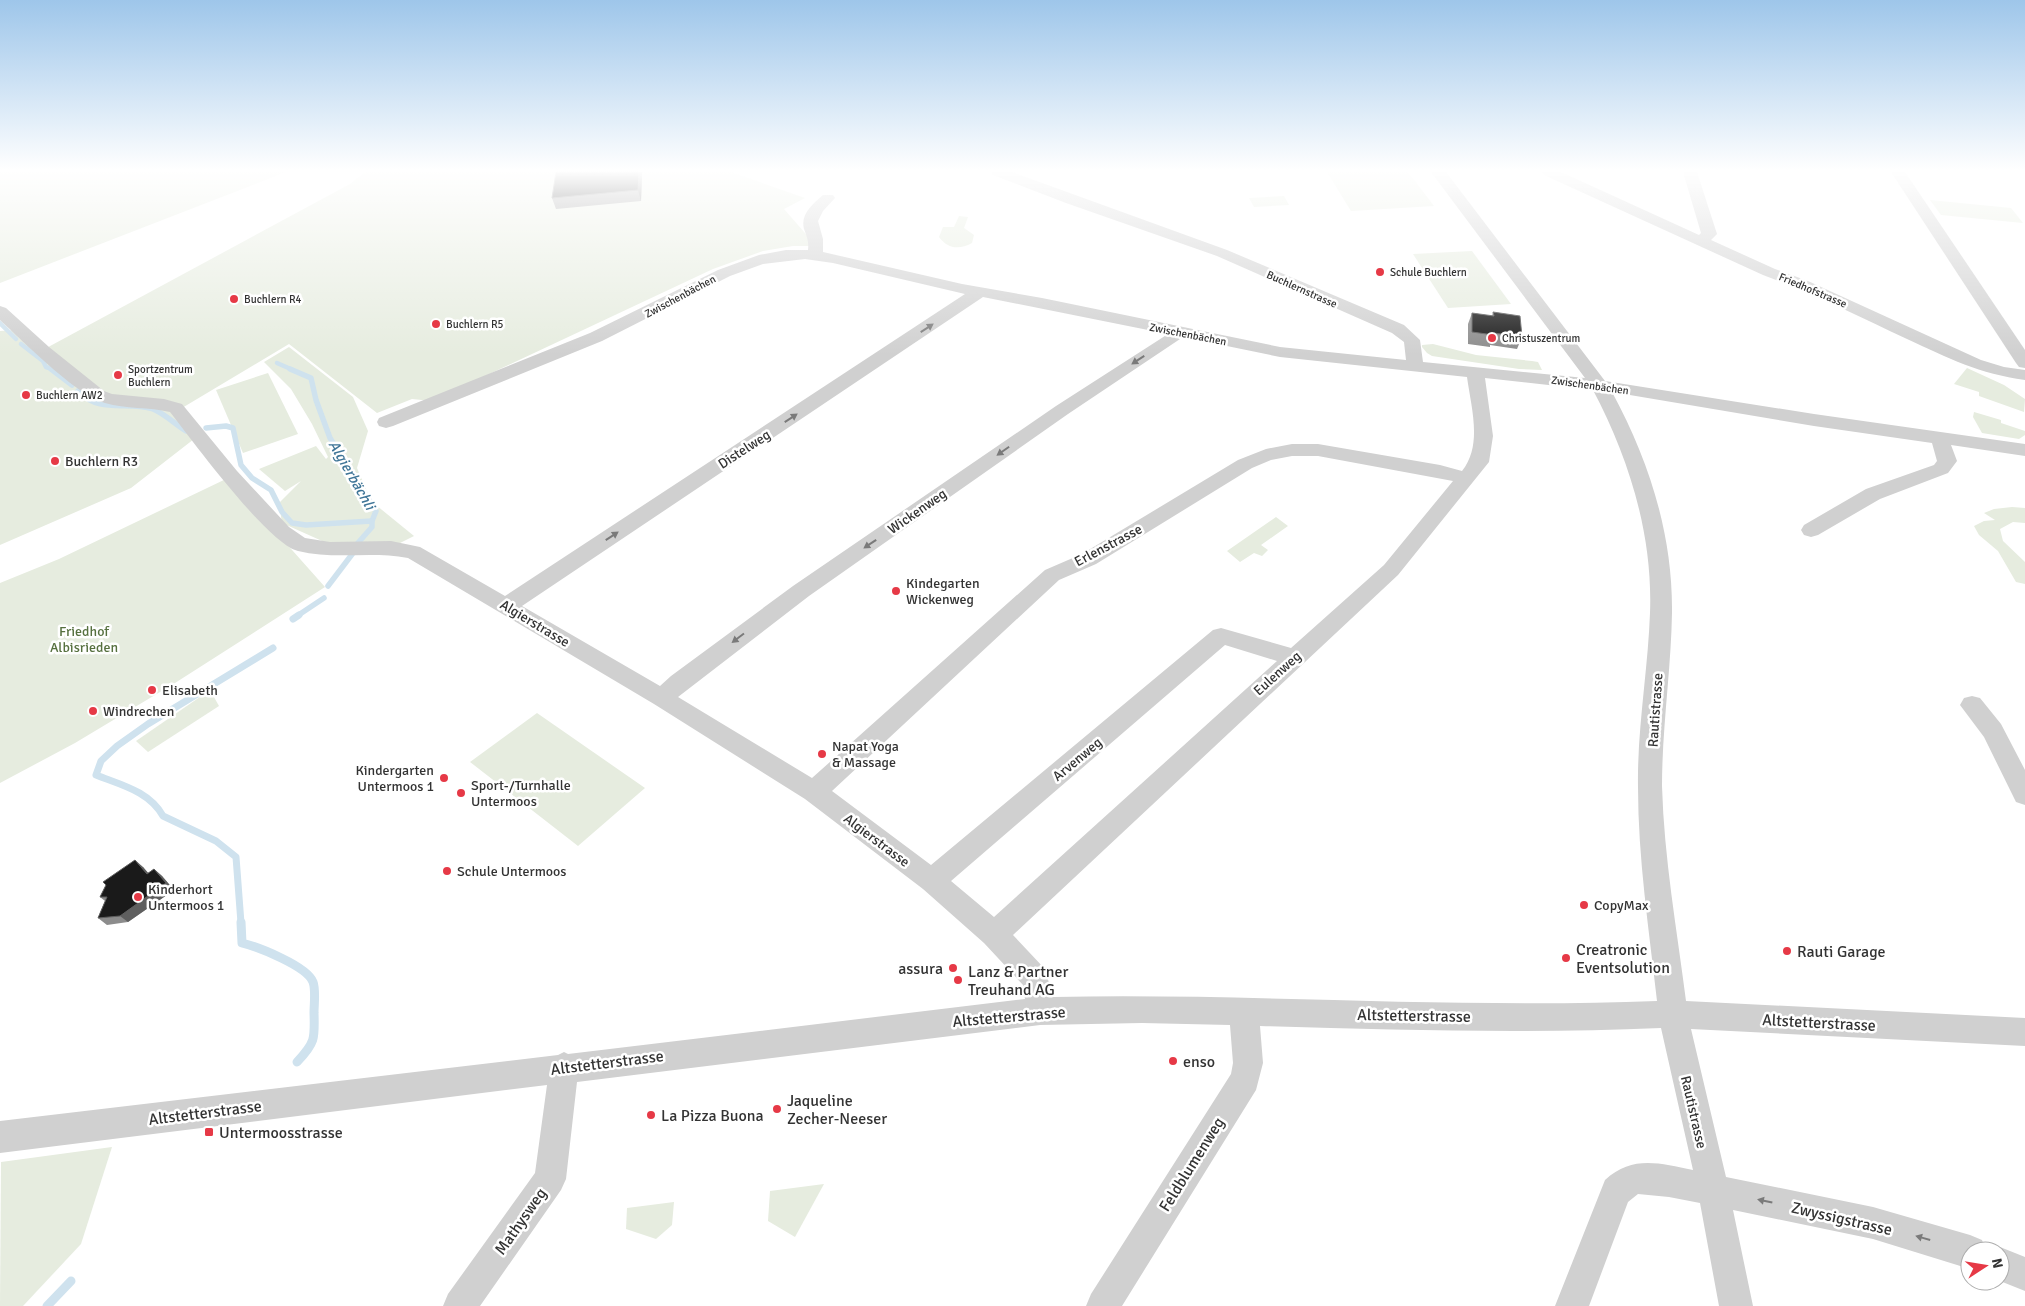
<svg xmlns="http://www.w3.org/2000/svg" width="2025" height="1306" font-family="Signika,sans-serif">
	<rect width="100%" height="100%" fill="#fff"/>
	<!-- green -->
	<g fill="#e6ecdf">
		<path d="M0 172H286L0 283Z"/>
		<path d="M365 172H731L805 198 784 209 812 241V246H793L763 251 713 269 432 401 412 399 377 413 289 344 182 408 194 439 131 488 0 545V331L14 330 39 352 350 184Z"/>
		<path d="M1327 172H1408L1434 206 1351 211Z"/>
		<path d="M1284 196 1289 205 1254 207 1249 198Z"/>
		<path d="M1930 200 2011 208 2023 223 1941 215Z"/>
		<path d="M959 216 968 217 964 228 974 235 972 243C959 250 948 249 939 237L943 227H954Z"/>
		<path d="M1472 251 1511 304 1448 308 1413 254Z"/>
		<path d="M1433 344 1476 355 1532 361 1538 362 1542 370 1519 369 1432 356 1427 353 1422 347V345Z"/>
		<path d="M289 347 353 397 368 431 357 468 371 501 414 536 390 548 331 545 282 523 279 503 301 481 285 491 259 469 316 446 326 459 328 457 312 424 291 389 264 362Z"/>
		<path d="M1967 368 2004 385 2025 399 2024 412 1979 396V392L1954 384Z"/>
		<path d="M268 373 298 434 243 453 216 390Z"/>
		<path d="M1974 412 2001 420V423L2025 431V435L2019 439 1982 433 1973 417Z"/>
		<path d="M228 478 325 587 175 683 75 743 0 783V583L59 559Z"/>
		<path d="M2012 507 2025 508V523L2013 522 2000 529 2003 541 2025 562V584L2016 582 1998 551 1979 535 1974 526 1984 521 1995 520 1984 513 1994 509Z"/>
		<path d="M1276 517 1288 526 1261 545 1268 550 1262 556 1254 553 1240 562 1227 551Z"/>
		<path d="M210 690 219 706 148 752 136 741Z"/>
		<path d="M537 713 645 788 578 846 470 762Z"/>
		<path d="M112 1147 81 1244 23 1306H0L1 1162Z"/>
		<path d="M824 1184 795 1237 768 1221 770 1191Z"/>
		<path d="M674 1202 672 1225 656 1239 626 1229 627 1208Z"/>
	</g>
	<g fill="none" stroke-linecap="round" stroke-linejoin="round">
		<!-- stream-far3 -->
		<g stroke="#cfe2ee" stroke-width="4.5">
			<path d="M0 323 16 339"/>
			<path d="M21 344 43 361 46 367 55 370"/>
			<path d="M277 363 293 370"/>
		</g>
		<!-- stream-far2 -->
		<g stroke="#cfe2ee" stroke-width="5.5">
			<path d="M51 369 72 385"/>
			<path d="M290 369 311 378 316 400 330 438 376 511 372 521"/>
			<path d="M78 391C102 415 125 400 153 409 165 414 175 424 186 431L190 430"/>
			<path d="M206 428 226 426 233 428 241 465 252 478 271 490 282 512 292 523 306 525 372 521V527L357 544"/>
			<path d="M328 586 353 553"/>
			<path d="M297 616 324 598"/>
		</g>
		<!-- stream-far1 -->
		<g stroke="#cfe2ee" stroke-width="7">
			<path d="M293 619 299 615"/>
			<path d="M241 923 236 857 216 841 163 816C149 791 121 785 96 775L101 761 117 746 148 724 273 648"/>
		</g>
		<!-- stream -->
		<g stroke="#cfe2ee" stroke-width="9">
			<path d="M241 922 242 943C258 947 307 966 313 982 316 990 314 1004 314 1013 315 1039 315 1043 297 1062"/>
			<path d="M47 1306 71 1281"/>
		</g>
		<!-- minor -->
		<g fill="#d0d0d0" fill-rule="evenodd">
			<path d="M991 172H1012L1227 250 1404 325 1420 340 1423 362 1585 378 1431 172H1446L1605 381 1814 414 2025 444V456L1951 445 1957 461 1948 473 1880 499 1818 535 1811 537 1804 535 1801 530 1804 525 1866 489 1934 465 1937 461 1932 443 1814 426 1612 392C1649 460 1673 535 1672 613 1671 670 1662 729 1662 786 1664 858 1677 930 1686 1001L2025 1018V1046L1691 1029 1726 1177 1873 1207 1970 1235 1982 1240 1986 1251H1970V1269L1873 1239 1733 1210 1753 1306H1719L1700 1203 1669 1197 1638 1194 1628 1202 1589 1306H1555L1605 1180C1632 1155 1659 1163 1693 1170L1661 1028C1528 1034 1393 1030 1260 1026L1263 1063 1256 1090 1122 1306H1086L1091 1294 1231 1074 1233 1063 1230 1025 1142 1023 1040 1025 577 1082 566 1179 561 1190 480 1306H443L448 1294 535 1173 547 1085 0 1153V1121L558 1055 564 1052 568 1054 1025 999 1023 985 984 943 923 889 805 799 654 704 408 558C371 551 334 560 298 551 268 544 192 440 170 412 149 407 126 409 105 403 76 395 24 342 0 320V306L6 308 49 347 104 391 112 394 164 399 182 404 237 471 289 527 305 538 330 542 391 541 420 547 505 596 965 294 833 263 805 259 763 264 730 276 602 341 393 426 386 428 379 426 377 422 379 418 590 333 718 270 759 255 786 250H808C809 242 807 237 804 229 800 214 813 204 823 195H833L835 198 823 211 818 221 823 239V252L962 284 1042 298 1280 347 1406 360 1404 342 1392 333 1217 256 1066 203 993 175ZM983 297 1168 334 1056 406 793 586 671 676 660 686 522 606ZM1183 337 1280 357 1467 377C1471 407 1483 445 1462 471L1440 465 1318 444H1292L1266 449 1238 460 1082 554 1045 570 812 778 678 697 809 596 1068 414ZM1485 378 1593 390C1629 458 1653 535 1650 613 1648 670 1637 730 1638 787 1638 858 1649 930 1657 1001 1456 1009 1255 993 1054 997L1044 968 1013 935 1398 575 1489 462 1493 436ZM1292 456H1318L1453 481 1384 565 1291 648 1221 628 1213 630 931 865 832 791 1059 580 1096 564 1252 468 1271 460ZM1225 645 1277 661 994 917 951 881Z"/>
			<path d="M1542 172H1561L1699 235 1701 233 1683 172H1697L1717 234 1711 240 1775 269 1808 281 1981 360 2004 367 2025 370V380C1980 374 1948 358 1907 339 1859 317 1813 293 1763 275L1544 175Z"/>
			<path d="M1891 172H1905L2025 350V368L2019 367 2016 363Z"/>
			<path d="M1972 696 1980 698 2001 724 2025 770V805L2016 802 1984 737 1960 705 1964 698Z"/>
			<path d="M2000 1247 2025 1257V1291L2000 1281V1251H1991Z"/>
		</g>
	</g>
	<!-- wall -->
	<g fill="#8c8c8c">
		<path d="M556 172H642V175L641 201 556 209 552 198Z"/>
		<path d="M1493 312 1522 337 1517 349 1490 345V347L1468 344V324L1472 313 1492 316Z"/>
		<path d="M143 867 148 873 154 869 162 876 174 890 128 922 107 925 98 918 105 901 100 897 106 885Z"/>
	</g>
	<!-- shaded-wall -->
	<g fill="#5f5f5f">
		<path d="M639 172H642V175L641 201 638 190Z"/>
		<path d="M135 860 143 867 155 881 147 874Z"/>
		<path d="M154 869 162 876 174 890 128 922 120 916Z"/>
	</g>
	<!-- building -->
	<g fill="#1a1a1a" stroke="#5f5f5f">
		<path d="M556 172H639L638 190 552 198Z"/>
		<path d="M1493 312 1520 316 1522 337 1494 333V335L1472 332V313L1494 316Z"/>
		<path d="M135 860 147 874 154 869 166 883 120 916 98 918 107 897H100L106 885 103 882Z"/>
	</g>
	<!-- one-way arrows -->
	<defs><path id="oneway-solid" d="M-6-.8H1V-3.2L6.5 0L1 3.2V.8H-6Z" transform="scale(1.25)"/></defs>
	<g fill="#7a7a7a">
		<use href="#oneway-solid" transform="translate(927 328) rotate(-33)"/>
		<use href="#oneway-solid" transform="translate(1138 360) rotate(147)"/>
		<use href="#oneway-solid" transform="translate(791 418) rotate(-33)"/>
		<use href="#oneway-solid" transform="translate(1003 451) rotate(145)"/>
		<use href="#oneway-solid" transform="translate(612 536) rotate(-33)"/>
		<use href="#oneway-solid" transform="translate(870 544) rotate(146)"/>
		<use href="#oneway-solid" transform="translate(738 638) rotate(143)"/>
		<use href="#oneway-solid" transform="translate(1765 1201) rotate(-168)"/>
		<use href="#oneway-solid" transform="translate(1923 1238) rotate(-164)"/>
	</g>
	<!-- sky -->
	<linearGradient id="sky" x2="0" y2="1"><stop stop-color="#9ec6ea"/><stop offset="0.48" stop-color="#fff"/><stop offset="1" stop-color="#fff" stop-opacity="0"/></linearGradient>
	<rect width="2025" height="355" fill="url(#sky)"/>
	<!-- markers -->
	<g fill="#e63946" stroke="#fff" stroke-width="2">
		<circle cx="1380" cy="272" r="5"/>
		<circle cx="234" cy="299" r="5"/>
		<circle cx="436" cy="324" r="5"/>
		<circle cx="1492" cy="338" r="5"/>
		<circle cx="118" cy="375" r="5"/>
		<circle cx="26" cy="395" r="5"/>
		<circle cx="55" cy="461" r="5"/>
		<circle cx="896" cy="591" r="5"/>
		<circle cx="152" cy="690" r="5"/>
		<circle cx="93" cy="711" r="5"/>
		<circle cx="822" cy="754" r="5"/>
		<circle cx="444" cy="778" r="5"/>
		<circle cx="461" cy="793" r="5"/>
		<circle cx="447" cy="871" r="5"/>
		<circle cx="138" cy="897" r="5"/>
		<circle cx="1584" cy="905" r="5"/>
		<circle cx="1787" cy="951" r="5"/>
		<circle cx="1566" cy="958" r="5"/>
		<circle cx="953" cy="968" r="5"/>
		<circle cx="958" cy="980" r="5"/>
		<circle cx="1173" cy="1061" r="5"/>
		<circle cx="777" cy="1109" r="5"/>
		<circle cx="651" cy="1115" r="5"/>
		<rect x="204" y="1127" width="10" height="10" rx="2.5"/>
	</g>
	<g text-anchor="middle" stroke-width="5" stroke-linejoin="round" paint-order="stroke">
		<!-- far-poi labels -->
		<g font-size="11" fill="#333" stroke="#fff" text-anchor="start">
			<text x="1390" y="276">Schule Buchlern</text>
			<text x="244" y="303">Buchlern R4</text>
			<text x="446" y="328">Buchlern R5</text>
			<text x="1502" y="342">Christuszentrum</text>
			<text x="128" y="373">Sportzentrum<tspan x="128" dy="13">Buchlern</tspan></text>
			<text x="36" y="399">Buchlern AW2</text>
		</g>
		<!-- far-street labels -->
		<g font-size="11" fill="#333" stroke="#fff">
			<text transform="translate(1302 289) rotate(24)" y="4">Buchlernstrasse</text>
			<text transform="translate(1813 290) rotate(23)" y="4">Friedhofstrasse</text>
			<text transform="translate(680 296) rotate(-28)" y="4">Zwischenbächen</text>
			<text transform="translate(1188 334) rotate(11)" y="4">Zwischenbächen</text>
			<text transform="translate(1590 385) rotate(8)" y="4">Zwischenbächen</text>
		</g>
		<!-- street labels -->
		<g font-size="14" fill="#333" stroke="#fff">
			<text transform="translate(744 449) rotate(-33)" y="5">Distelweg</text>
			<text transform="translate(917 511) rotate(-35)" y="5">Wickenweg</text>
			<text transform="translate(1108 545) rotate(-28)" y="5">Erlenstrasse</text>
			<text transform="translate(535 623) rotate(31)" y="5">Algierstrasse</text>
			<text transform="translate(1277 673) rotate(-42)" y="5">Eulenweg</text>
			<text transform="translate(1655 710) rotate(-86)" y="5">Rautistrasse</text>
			<text transform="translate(1077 759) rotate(-40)" y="5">Arvenweg</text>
			<text transform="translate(877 840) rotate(37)" y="5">Algierstrasse</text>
			<text transform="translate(1694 1112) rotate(77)" y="5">Rautistrasse</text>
		</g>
		<!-- poi labels -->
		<g font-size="14" fill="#333" stroke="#fff" text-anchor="start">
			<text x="65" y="466">Buchlern R3</text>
			<text x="906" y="588">Kindegarten<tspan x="906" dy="16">Wickenweg</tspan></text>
			<text x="162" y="695">Elisabeth</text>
			<text x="103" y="716">Windrechen</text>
			<text x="832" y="751">Napat Yoga<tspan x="832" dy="16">&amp; Massage</tspan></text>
			<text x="434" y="775" text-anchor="end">Kindergarten<tspan x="434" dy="16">Untermoos 1</tspan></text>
			<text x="471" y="790">Sport-/Turnhalle<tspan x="471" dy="16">Untermoos</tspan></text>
			<text x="457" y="876">Schule Untermoos</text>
			<text x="148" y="894">Kinderhort<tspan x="148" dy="16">Untermoos 1</tspan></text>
			<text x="1594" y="910">CopyMax</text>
		</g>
		<!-- park labels -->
		<g font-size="14" fill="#56703f" stroke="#fff">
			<text x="84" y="636">Friedhof<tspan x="84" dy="16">Albisrieden</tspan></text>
		</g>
		<!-- water labels -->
		<g font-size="15" font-style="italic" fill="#3f7597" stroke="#fff">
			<text transform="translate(352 475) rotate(60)" y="5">Algierbächli</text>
		</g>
		<!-- near-poi labels -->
		<g font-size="16" fill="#333" stroke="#fff" text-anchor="start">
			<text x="1576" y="955">Creatronic<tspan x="1576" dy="18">Eventsolution</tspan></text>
			<text x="1797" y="957">Rauti Garage</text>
			<text x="943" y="974" text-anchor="end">assura</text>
			<text x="968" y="977">Lanz &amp; Partner<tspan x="968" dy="18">Treuhand AG</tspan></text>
			<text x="1183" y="1067">enso</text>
			<text x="787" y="1106">Jaqueline<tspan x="787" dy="18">Zecher-Neeser</tspan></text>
			<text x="661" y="1121">La Pizza Buona</text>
			<text x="219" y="1138">Untermoosstrasse</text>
		</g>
		<!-- near-street labels -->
		<g font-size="16" fill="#333" stroke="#fff">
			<text transform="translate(1414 1015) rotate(1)" y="6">Altstetterstrasse</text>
			<text transform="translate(1009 1016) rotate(-5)" y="6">Altstetterstrasse</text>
			<text transform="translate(1819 1022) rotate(3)" y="6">Altstetterstrasse</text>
			<text transform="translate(607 1062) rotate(-7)" y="6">Altstetterstrasse</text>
			<text transform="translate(205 1112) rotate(-7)" y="6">Altstetterstrasse</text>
			<text transform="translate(1191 1164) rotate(-58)" y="6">Feldblumenweg</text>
			<text transform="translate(1842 1218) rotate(13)" y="6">Zwyssigstrasse</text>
			<text transform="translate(520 1221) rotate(-55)" y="6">Mathysweg</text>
		</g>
	</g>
	<!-- north arrow -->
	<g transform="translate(1985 1266) rotate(78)"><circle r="24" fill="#ffffff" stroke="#adadad"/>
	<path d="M0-4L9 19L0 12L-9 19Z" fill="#e63946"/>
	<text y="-8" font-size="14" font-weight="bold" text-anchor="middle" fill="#333333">N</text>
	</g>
</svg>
